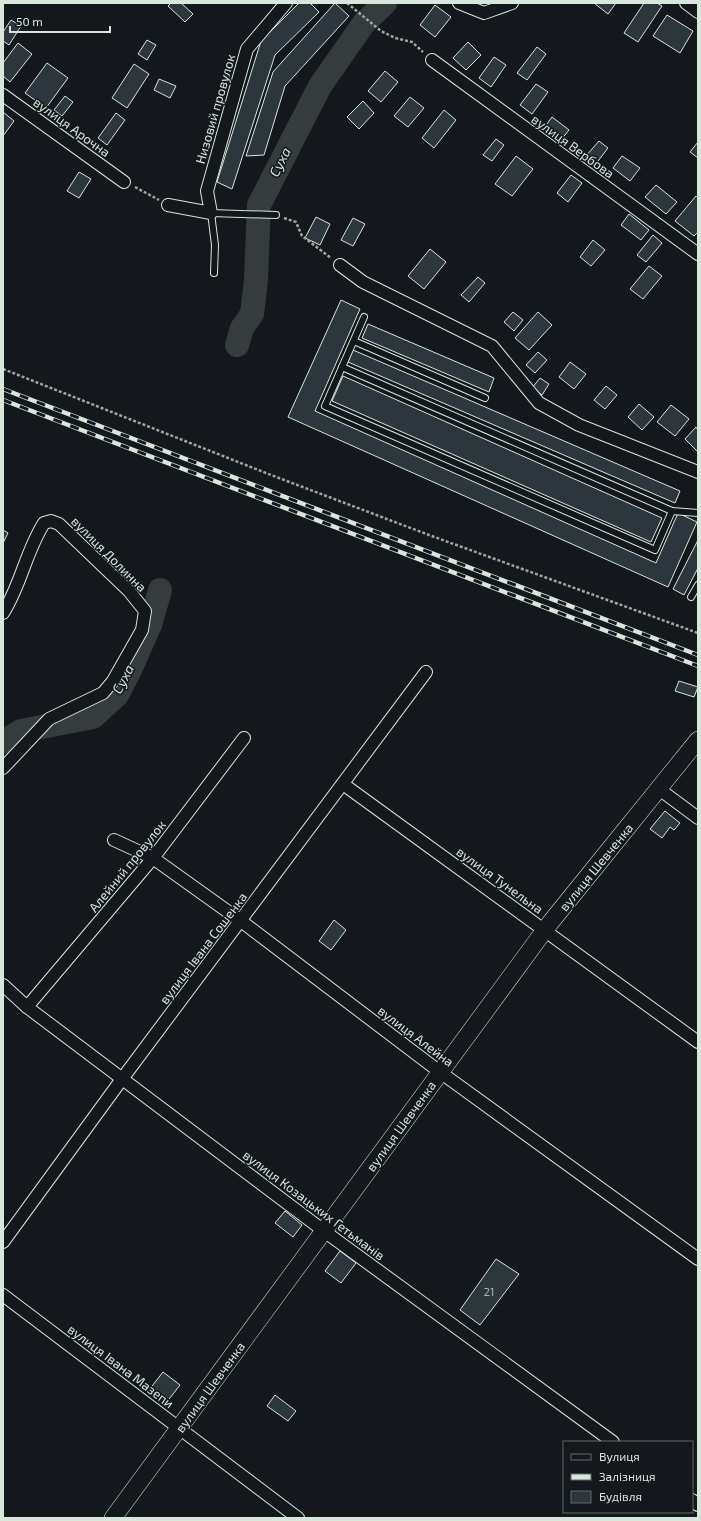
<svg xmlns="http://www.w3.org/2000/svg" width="701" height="1521" font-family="'Exo 2',sans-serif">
	<rect width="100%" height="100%" fill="#14181c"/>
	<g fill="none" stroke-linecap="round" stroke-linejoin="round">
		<!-- river -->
		<g stroke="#363b3e" stroke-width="24">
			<path d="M237 345 242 328 252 314 256 280 259 205 320 86 364 23 385 3"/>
			<path d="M3 742 21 731 93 717 117 695 130 670 150 625 160 590"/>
		</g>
	</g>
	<!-- building -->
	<g fill="#2c363c" stroke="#d8e6dc">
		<path d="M171 3H181L193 14 185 22 168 6Z"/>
		<path d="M299 3H310L319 12 275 55 232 189 217 182 261 41Z"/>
		<path d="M335 3 349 16 285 86 264 155 246 156 273 72Z"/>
		<path d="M594 3H616L608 14Z"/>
		<path d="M644 3H657L662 6 638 42 624 33Z"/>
		<path d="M435 5 451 17 435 37 420 25Z"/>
		<path d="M667 15 693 31 680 53 653 36Z"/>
		<path d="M11 20 21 26 9 45 3 41V32Z"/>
		<path d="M147 40 156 45 147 60 138 54Z"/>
		<path d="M468 42 481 55 466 70 453 58Z"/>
		<path d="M18 43 32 54 10 82 3 76V63Z"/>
		<path d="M537 47 546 54 527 80 517 73Z"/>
		<path d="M494 57 506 65 491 87 479 78Z"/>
		<path d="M47 63 68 78 46 108 25 93Z"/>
		<path d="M134 64 149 74 127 108 112 98Z"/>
		<path d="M385 71 398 82 381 102 368 91Z"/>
		<path d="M159 79 176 86 170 98 154 90Z"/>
		<path d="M536 84 548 92 532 114 520 105Z"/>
		<path d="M65 96 73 102 62 116 54 110Z"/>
		<path d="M410 97 424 108 408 127 394 116Z"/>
		<path d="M363 101 374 113 359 129 347 117Z"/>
		<path d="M444 110 456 120 434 148 422 138Z"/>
		<path d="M3 112 14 121 3 136Z"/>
		<path d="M116 113 125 120 107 145 98 138Z"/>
		<path d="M552 117 569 130 560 141 544 128Z"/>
		<path d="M496 139 504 145 492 161 483 155Z"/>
		<path d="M599 141 608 148 595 165 585 157Z"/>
		<path d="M698 142V158L690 152Z"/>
		<path d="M516 156 533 169 512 196 495 184Z"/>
		<path d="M622 156 640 168 630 181 613 168Z"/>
		<path d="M79 172 91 179 79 198 67 191Z"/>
		<path d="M571 175 582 183 568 202 557 193Z"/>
		<path d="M656 185 677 202 666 214 645 197Z"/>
		<path d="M696 196 698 198V232L694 236 675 221Z"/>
		<path d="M629 214 649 230 641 240 621 225Z"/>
		<path d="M316 217 330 224 320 245 305 238Z"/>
		<path d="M353 218 365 224 353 246 341 240Z"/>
		<path d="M653 235 662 243 646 262 637 255Z"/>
		<path d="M593 240 605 250 591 266 580 257Z"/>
		<path d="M430 249 446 262 424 289 408 276Z"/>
		<path d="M649 266 662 276 643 299 630 289Z"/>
		<path d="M478 277 485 283 469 302 461 295Z"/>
		<path d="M341 300 360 309 315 411 656 563 678 513 697 522 668 587 288 417Z"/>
		<path d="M513 312 523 320 514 331 504 322Z"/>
		<path d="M538 312 552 325 529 350 515 338Z"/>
		<path d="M368 324 494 378 489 392 362 338Z"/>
		<path d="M353 350 680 491 675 503 348 362Z"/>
		<path d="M538 352 547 360 535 373 526 365Z"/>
		<path d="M570 362 586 374 574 389 559 377Z"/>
		<path d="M343 376 662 518 651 542 332 401Z"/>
		<path d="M540 378 549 384 542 395 532 388Z"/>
		<path d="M606 386 617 395 605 409 594 400Z"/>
		<path d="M639 404 654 417 642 430 628 417Z"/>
		<path d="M671 405 689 419 675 436 657 422Z"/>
		<path d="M696 427 698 430V452L685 439Z"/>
		<path d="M3 530 8 533 3 543Z"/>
		<path d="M698 540V568L684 595 673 589Z"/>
		<path d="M679 681 698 687 694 697 675 691Z"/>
		<path d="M665 811 680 823 674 830 670 827 662 838 650 829Z"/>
		<path d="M334 920 346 930 331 950 319 941Z"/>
		<path d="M285 1211 302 1225 293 1237 275 1223Z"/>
		<path d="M340 1251 356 1263 341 1283 325 1271Z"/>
		<path d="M496 1259 519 1274 480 1325 460 1310Z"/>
		<path d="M163 1372 180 1385 166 1403 149 1390Z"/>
		<path d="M275 1395 296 1411 288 1421 267 1406Z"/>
	</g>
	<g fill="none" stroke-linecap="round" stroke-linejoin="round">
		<defs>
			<g id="lane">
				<path d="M214 273 215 245 211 213 276 215"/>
				<path d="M364 317 325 406 655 550 672 511"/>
				<path d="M354 341 485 398"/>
				<path d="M342 367 672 511 698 513"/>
				<path d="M691 597 698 585"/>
			</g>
			<g id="street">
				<path d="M459 3 484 13 512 3"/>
				<path d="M686 3 698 12"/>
				<path d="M432 60 698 254"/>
				<path d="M3 95 124 182"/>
				<path d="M168 205 211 213 207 191 247 49 286 3"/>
				<path d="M340 265 363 282 492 346 539 403 579 425 698 472"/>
				<path d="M3 613C21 585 26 551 44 523L51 521 59 524 129 591 145 611 142 630 113 681 103 693 49 719 3 768"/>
				<path d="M343 784 698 1042"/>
				<path d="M659 789 698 818"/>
				<path d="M114 840 153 858 241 921 440 1072 698 1259"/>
				<path d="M3 985 27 1007 324 1231 613 1442"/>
				<path d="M27 1007 153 858 244 738"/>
				<path d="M3 1242 122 1079 426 672"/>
				<path d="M3 1295 298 1518"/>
				<path d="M692 1500 698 1505"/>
			</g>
			<path id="secondary" d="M113 1518 550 923 698 740"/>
		</defs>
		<!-- lane casing -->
		<use href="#lane" stroke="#d8e6dc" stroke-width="8"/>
		<!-- street casing -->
		<use href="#street" stroke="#d8e6dc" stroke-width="14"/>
		<!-- secondary casing -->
		<use href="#secondary" stroke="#d8e6dc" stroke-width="18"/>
		<!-- path -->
		<g stroke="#9da8a2" stroke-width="2.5" stroke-dasharray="3 2" stroke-linecap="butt">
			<path d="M347 3 381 31 395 38 412 42 423 52"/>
			<path d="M135 187 159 200"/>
			<path d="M284 218 296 222 302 236 331 258"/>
			<path d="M3 369 271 475 429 535 698 633"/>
		</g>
		<!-- lane -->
		<use href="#lane" stroke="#14181c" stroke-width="6"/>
		<!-- street -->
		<use href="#street" stroke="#14181c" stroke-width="12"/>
		<!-- secondary -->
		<use href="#secondary" stroke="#14181c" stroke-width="17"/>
		<defs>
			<g id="rail">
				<path d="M3 389 698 655"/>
				<path d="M3 400 698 666"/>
			</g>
		</defs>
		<!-- rail casing -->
		<use href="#rail" stroke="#d8e6dc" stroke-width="4.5"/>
		<!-- rail -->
		<use href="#rail" stroke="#14181c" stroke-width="3" stroke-dasharray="9" stroke-linecap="butt"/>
	</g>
	<g text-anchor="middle" stroke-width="3" stroke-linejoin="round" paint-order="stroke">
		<!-- number labels -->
		<g font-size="11" fill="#adbab4">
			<text x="489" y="1296">21</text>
		</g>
		<!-- street labels -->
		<g font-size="13" fill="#d8e6dc" stroke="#14181c">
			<text transform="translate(215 109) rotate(-74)" y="5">Низовий провулок</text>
			<text transform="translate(72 127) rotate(36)" y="5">вулиця Арочна</text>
			<text transform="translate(573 146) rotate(36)" y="5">вулиця Вербова</text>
			<text transform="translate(109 554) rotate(45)" y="5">вулиця Долинна</text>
			<text transform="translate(127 866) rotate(-51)" y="5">Алейний провулок</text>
			<text transform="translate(596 867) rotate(-51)" y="5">вулиця Шевченка</text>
			<text transform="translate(500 880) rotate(36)" y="5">вулиця Тунельна</text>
			<text transform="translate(203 948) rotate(-53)" y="5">вулиця Івана Сошенка</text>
			<text transform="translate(416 1036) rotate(37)" y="5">вулиця Алейна</text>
			<text transform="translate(401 1126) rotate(-54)" y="5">вулиця Шевченка</text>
			<text transform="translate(314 1205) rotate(37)" y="5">вулиця Козацьких Гетьманів</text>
			<text transform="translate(121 1366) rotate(37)" y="5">вулиця Івана Мазепи</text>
			<text transform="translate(210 1387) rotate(-54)" y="5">вулиця Шевченка</text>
		</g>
		<!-- water labels -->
		<g font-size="14" font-style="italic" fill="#d8e6dc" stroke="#14181c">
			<text transform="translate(280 162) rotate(-63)" y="5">Суха</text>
			<text transform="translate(123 679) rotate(-62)" y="5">Суха</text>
		</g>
	</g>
	<!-- border -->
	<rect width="701" height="1521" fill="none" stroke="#d8e6dc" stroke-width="8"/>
	<!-- legend -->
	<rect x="563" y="1441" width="130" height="72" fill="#14181c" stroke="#626a69"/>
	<rect x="571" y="1454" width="20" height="6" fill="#14181c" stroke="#626a69"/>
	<text x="599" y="1461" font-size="12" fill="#d8e6dc">Вулиця</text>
	<rect x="571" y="1474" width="20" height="6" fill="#d8e6dc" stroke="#626a69"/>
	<text x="599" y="1481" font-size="12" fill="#d8e6dc">Залізниця</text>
	<rect x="571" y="1491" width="20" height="12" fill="#2c363c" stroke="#626a69"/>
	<text x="599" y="1501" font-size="12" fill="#d8e6dc">Будівля</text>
	<!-- scale -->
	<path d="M10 26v6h100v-6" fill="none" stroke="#d8e6dc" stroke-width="2"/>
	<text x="16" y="26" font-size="12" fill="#d8e6dc" stroke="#14181c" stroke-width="3" paint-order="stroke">50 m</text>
</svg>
